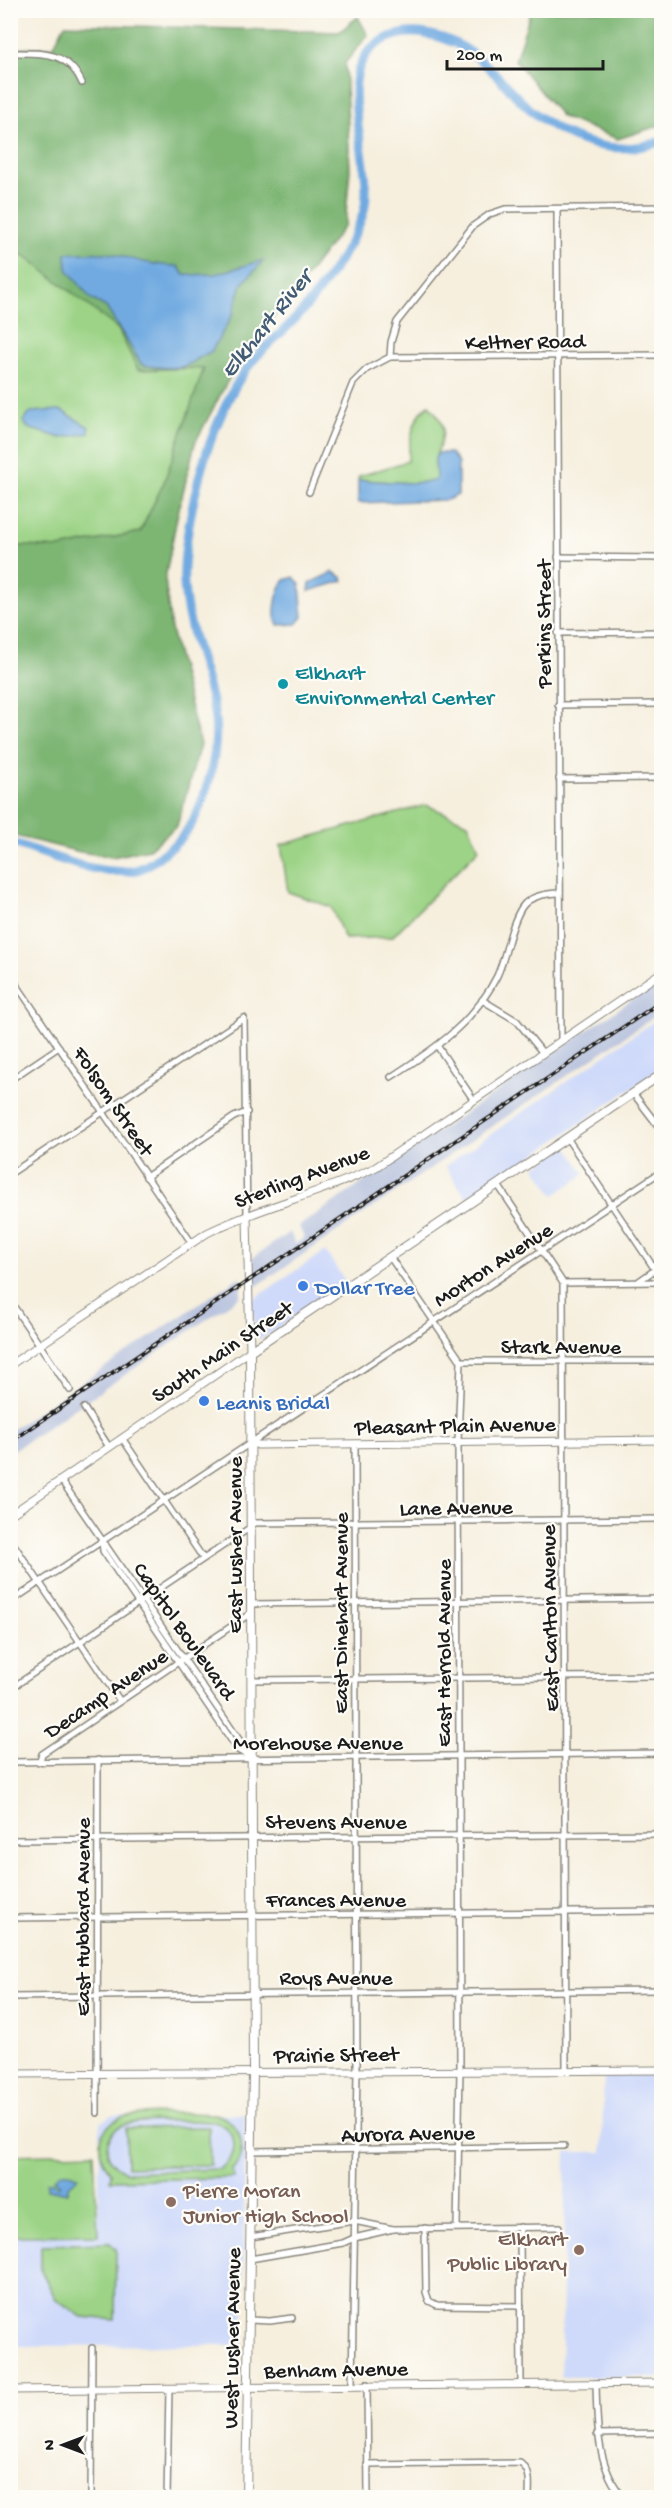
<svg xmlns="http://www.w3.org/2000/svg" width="672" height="2508" font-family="'Gochi Hand',sans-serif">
	<rect width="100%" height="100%" fill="#fdfcf7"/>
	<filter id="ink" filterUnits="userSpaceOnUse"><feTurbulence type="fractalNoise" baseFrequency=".0167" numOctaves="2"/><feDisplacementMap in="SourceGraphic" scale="12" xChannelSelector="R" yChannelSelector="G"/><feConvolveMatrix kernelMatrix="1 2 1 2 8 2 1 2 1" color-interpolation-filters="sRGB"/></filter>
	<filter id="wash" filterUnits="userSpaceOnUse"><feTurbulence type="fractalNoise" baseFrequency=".008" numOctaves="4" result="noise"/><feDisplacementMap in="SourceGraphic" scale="24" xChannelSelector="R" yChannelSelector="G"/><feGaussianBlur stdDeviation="1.35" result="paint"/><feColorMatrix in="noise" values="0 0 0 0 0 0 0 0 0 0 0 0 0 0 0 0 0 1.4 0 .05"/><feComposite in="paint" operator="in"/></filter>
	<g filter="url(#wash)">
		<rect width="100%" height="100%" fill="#f6efde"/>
		<!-- built -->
		<g fill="#cfdafa">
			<path d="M661 1016V1068L468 1200 445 1166Z"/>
			<path d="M567 1146 585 1174 554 1195 535 1167Z"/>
			<path d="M325 1251 346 1282 261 1339 256 1338 252 1300Z"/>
			<path d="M604 2074H661V2377H561L566 2152H602Z"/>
			<path d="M242 2114 245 2116 243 2345 11 2346 10 2236 98 2235 100 2123 111 2115Z"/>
		</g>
		<!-- industrial -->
		<g fill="#bac4de">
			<path d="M661 980V1012L255 1287 252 1258 290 1232 295 1244 304 1238 299 1226Z"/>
			<path d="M241 1276V1296L11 1452V1430Z"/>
		</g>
		<!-- green -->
		<g fill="#9cd386" stroke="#5c7851" stroke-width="1.5" fill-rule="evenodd">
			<path d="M11 237 232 350 140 532 54 554 11 552Z"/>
			<path d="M429 405C449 426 444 433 436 456 434 463 436 473 437 480 422 486 377 480 358 480L359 476 408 461C409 443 413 415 429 405Z"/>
			<path d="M426 805 468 823 479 849 392 937 345 939 331 907 288 892 281 845Z"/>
			<path d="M215 2114C241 2121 250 2150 232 2170L234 2178 110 2180 111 2172C103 2164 99 2154 100 2142 102 2132 110 2122 120 2118 137 2111 195 2113 215 2114ZM214 2122C238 2128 241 2157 219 2169L127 2172C118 2169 111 2163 108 2154 105 2143 111 2131 121 2126 133 2119 197 2121 214 2122Z"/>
			<path d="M209 2127 210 2165 127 2167 126 2128Z"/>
			<path d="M94 2153 98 2235 11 2236 10 2155Z"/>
			<path d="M110 2243 116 2249 115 2320 82 2317 56 2299 41 2271V2245Z"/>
		</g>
		<!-- forest -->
		<g fill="#7db573" stroke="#4c6848" stroke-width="1.5">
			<path d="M531 11H661V125L618 139 562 117 515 60Z"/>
			<path d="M358 17 368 35 345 63 350 170 345 225 287 302 263 329 231 375 195 443 177 517 165 579 171 629 200 745 177 826 149 849 113 857 80 852 11 835V545L59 548 140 532 164 482 204 368 138 370 118 329 24 255 11 256V48L53 47 65 24 339 32Z"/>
		</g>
		<!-- water -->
		<g fill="#71aae1" stroke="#46637e" stroke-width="1.5">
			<path d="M66 253C80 254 99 251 113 254 137 260 153 266 178 266L184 275 216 274 264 260 242 284 232 316 211 352C201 355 191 365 181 367 170 369 154 367 142 365L106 307 91 299 67 269Z"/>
			<path d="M60 410 89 427V433L61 438 28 428 23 421 31 412Z"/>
			<path d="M438 453H451L458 463V495L447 500 358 503V480C377 480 422 486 436 480L435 458Z"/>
			<path d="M333 572 342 577 343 581 309 591 310 583Z"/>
			<path d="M294 577 300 584 303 617 297 624 278 625C271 616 277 588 285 580Z"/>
			<path d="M62 2172H69L78 2177 68 2186V2193L47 2189V2182H52L57 2187 60 2185 54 2179Z"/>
		</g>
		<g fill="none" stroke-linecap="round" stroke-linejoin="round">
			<!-- river -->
			<path stroke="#71aae1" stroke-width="9" d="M10 842C48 854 91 875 131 871 141 870 153 862 161 855 168 850 177 844 182 837 205 810 219 754 215 719 209 673 187 634 184 584 182 548 196 483 208 448 218 421 230 391 247 368 261 349 280 335 296 318 319 294 353 245 363 214 379 164 324 69 384 40 399 32 414 31 431 35 469 43 488 66 513 93 553 135 604 161 662 141"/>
		</g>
	</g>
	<g filter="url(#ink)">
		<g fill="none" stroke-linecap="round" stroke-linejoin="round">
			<defs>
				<g id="street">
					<path d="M10 53C41 53 67 50 82 83"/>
					<path d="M557 209 561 1040"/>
					<path d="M390 357 662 355"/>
					<path d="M309 492 353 383 367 369 390 357 391 342 397 322 473 226 490 214 505 209 662 207"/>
					<path d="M558 557 662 558"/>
					<path d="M558 633 662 632"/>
					<path d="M558 705 662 704"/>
					<path d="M559 779 662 778"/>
					<path d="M10 975 191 1242"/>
					<path d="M482 1000 517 1021 542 1052"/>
					<path d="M438 1047 473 1099"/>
					<path d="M391 1077C433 1050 474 1023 497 976 507 955 509 927 522 907 530 895 547 894 559 893"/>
					<path d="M10 1080 59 1047"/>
					<path d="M633 1093 662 1131"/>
					<path d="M567 1138 662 1280"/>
					<path d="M10 1174 244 1018 247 1216"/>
					<path d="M146 1177 234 1117 247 1112"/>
					<path d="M498 1185 563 1283 566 2071"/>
					<path d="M390 1257 461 1361 458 1442 460 2070 457 2226"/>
					<path d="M639 1281 662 1265"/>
					<path d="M563 1283 662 1282"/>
					<path d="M10 1301 70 1390"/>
					<path d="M461 1361H662"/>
					<path d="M84 1408 109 1447"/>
					<path d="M122 1438 203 1558"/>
					<path d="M61 1480 251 1757"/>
					<path d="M251 1523 662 1519"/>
					<path d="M10 1539 120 1701"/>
					<path d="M102 1541 103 1551 238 1750 250 1757"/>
					<path d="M10 1602 662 1171"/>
					<path d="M251 1604 662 1599"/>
					<path d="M252 1680 662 1676"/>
					<path d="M10 1689 251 1527"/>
					<path d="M40 1761 42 1754 251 1613"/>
					<path d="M10 1762 662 1753"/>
					<path d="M10 1766V1832"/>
					<path d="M10 1840 662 1834"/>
					<path d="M10 1848 11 2115"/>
					<path d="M10 1918 662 1911"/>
					<path d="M10 1997 662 1990"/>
					<path d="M97 2113 98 1760"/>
					<path d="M252 2151 564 2146"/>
					<path d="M520 2227 521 2384"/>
					<path d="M425 2228 426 2292 429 2301 437 2305 521 2306"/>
					<path d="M393 2229 559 2227"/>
					<path d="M250 2259 343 2243 354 2238 393 2229 354 2221 250 2237"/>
					<path d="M249 2320 270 2321 292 2318"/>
					<path d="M596 2383C597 2421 596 2468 624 2498"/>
					<path d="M367 2384 368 2498"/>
					<path d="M352 2385 357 2071 355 1444"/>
					<path d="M597 2434 662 2433"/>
					<path d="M367 2465 520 2463C532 2471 529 2484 529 2498"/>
					<path d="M91 2498 92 2348"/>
					<path d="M167 2498 169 2388"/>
				</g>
				<g id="secondary">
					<path d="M10 1365 207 1233C261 1206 322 1194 376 1167L662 972"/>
					<path d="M250 1442 258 1445 662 1440"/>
					<path d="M10 1515 250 1351 247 1216"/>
					<path d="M10 2074 662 2070"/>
					<path d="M10 2390 662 2383"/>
				</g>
				<path id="primary" d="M246 2498 253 2072 250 1351 662 1074"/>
			</defs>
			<!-- street casing -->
			<use href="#street" stroke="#89867d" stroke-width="8"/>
			<!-- secondary casing -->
			<use href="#secondary" stroke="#89867d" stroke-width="9"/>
			<!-- primary casing -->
			<use href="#primary" stroke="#89867d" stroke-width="10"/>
			<!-- street -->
			<use href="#street" stroke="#fff" stroke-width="5"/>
			<!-- secondary -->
			<use href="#secondary" stroke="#fff" stroke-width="7"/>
			<!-- primary -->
			<use href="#primary" stroke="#fff" stroke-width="8"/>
			<defs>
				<path id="rail" d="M10 1442 662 1001"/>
			</defs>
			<!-- rail casing -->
			<use href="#rail" stroke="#1c1c1c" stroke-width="4"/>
			<!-- rail -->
			<use href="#rail" stroke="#fdfcf7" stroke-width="1.5" stroke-dasharray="4.5" stroke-linecap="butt"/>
		</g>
	</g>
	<!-- markers -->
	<circle fill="#0f9aa8" stroke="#fdfcf7" stroke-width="2" cx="283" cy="684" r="6"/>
	<g fill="#3f7fe0" stroke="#fdfcf7" stroke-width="2">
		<circle cx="303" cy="1286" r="6"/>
		<circle cx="204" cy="1401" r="6"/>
	</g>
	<g fill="#8d6e63" stroke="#fdfcf7" stroke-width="2">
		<circle cx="171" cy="2202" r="6"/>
		<circle cx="579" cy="2250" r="6"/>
	</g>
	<g text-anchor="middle" stroke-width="4.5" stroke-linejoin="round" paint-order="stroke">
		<!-- street labels -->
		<g font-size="22" fill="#1c1c1c" stroke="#fdfcf7">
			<text transform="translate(525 340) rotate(-1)" y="8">Keltner Road</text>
			<text transform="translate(542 624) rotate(-90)" y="8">Perkins Street</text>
			<text transform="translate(115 1100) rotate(56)" y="8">Folsom Street</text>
			<text transform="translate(301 1175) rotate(-21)" y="8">Sterling Avenue</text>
			<text transform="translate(492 1263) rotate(-33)" y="8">Morton Avenue</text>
			<text x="561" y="1353">Stark Avenue</text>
			<text transform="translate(221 1350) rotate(-34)" y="8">South Main Street</text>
			<text transform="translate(455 1424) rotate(-1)" y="8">Pleasant Plain Avenue</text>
			<text transform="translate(456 1506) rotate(-1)" y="8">Lane Avenue</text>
			<text transform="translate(233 1545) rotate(-90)" y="8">East Lusher Avenue</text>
			<text transform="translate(339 1613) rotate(-90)" y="8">East Dinehart Avenue</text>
			<text transform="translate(548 1618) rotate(-91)" y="8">East Carlton Avenue</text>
			<text transform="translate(186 1630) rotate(55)" y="8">Capitol Boulevard</text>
			<text transform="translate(442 1653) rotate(-90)" y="8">East Herrold Avenue</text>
			<text transform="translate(105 1692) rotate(-34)" y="8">Decamp Avenue</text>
			<text x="318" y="1749">Morehouse Avenue</text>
			<text x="336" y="1828">Stevens Avenue</text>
			<text x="336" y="1906">Frances Avenue</text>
			<text transform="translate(81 1917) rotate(-90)" y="8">East Hubbard Avenue</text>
			<text x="336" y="1984">Roys Avenue</text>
			<text transform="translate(336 2053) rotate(-1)" y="8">Prairie Street</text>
			<text transform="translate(408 2132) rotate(-1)" y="8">Aurora Avenue</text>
			<text transform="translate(230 2338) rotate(-89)" y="8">West Lusher Avenue</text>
			<text transform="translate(336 2368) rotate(-1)" y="8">Benham Avenue</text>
		</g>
		<!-- culture labels -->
		<g font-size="22" fill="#0d838f" stroke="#fdfcf7" text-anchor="start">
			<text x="295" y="679">Elkhart<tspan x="295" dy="25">Environmental Center</tspan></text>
		</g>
		<!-- shop labels -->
		<g font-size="22" fill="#366cbe" stroke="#fdfcf7" text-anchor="start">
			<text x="315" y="1294">Dollar Tree</text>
			<text x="216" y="1409">Leanis Bridal</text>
		</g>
		<!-- education labels -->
		<g font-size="22" fill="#785e54" stroke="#fdfcf7" text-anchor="start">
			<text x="183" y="2197">Pierre Moran<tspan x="183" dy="25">Junior High School</tspan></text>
			<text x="567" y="2245" text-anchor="end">Elkhart<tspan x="567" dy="25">Public Library</tspan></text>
		</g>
		<!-- water labels -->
		<g font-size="24" font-style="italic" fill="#425c75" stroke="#fdfcf7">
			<text transform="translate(265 323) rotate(-51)" y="8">Elkhart River</text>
		</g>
	</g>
	<!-- margin -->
	<rect width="672" height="2508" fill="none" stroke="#fdfcf7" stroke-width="36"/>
	<!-- north arrow -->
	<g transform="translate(63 2445) rotate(270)" stroke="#fdfcf7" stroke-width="4.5" paint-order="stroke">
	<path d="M0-4.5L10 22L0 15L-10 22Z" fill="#1c1c1c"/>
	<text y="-9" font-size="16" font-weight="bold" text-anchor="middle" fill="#1c1c1c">N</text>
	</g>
	<!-- scale -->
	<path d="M447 60v9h156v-9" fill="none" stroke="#1c1c1c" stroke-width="3"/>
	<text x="456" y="60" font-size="18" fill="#1c1c1c" stroke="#fdfcf7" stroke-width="4.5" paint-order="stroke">200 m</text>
</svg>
